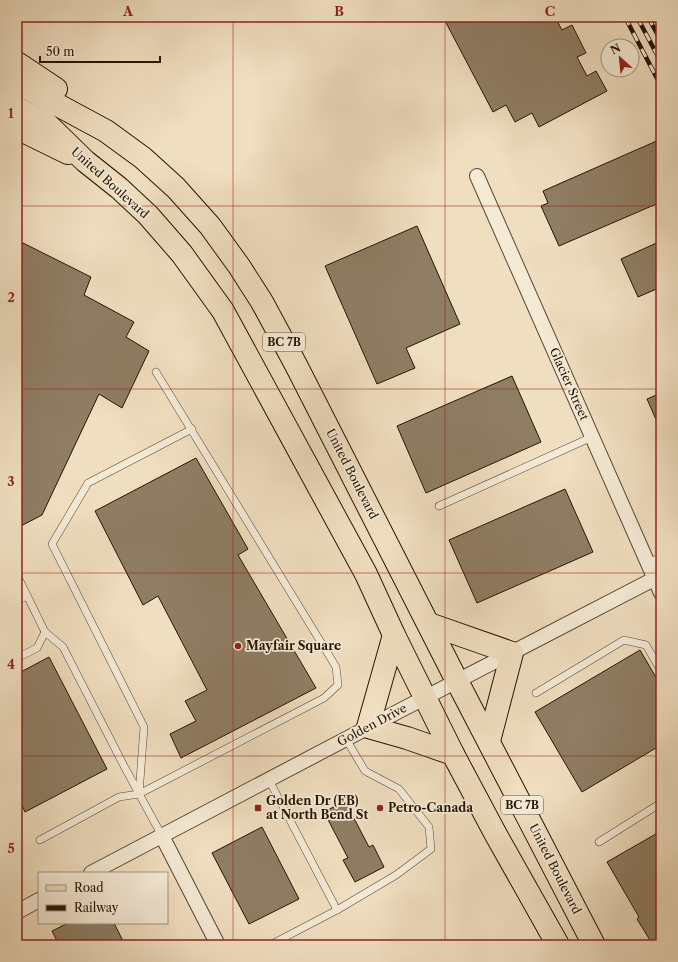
<svg xmlns="http://www.w3.org/2000/svg" width="678" height="962" font-family="'Libre Caslon Text',serif">
	<rect width="100%" height="100%" fill="#f0dec0"/>
	<filter id="stains"><feTurbulence type="fractalNoise" baseFrequency=".005" numOctaves="4"/><feColorMatrix values="0 0 0 0 .2 0 0 0 0 .09 0 0 0 0 .02 0 0 0 .5 -.17"/></filter>
	<radialGradient id="worn" r=".72"><stop offset=".6" stop-color="#630" stop-opacity="0"/><stop offset="1" stop-color="#630" stop-opacity=".3"/></radialGradient>
	<!-- building -->
	<g fill="#8f7d64" stroke="#251400">
		<path d="M443 17H555L562 30 572 25 586 53 577 57 587 76 596 71 607 91 539 127 532 113 515 122 506 105 493 112Z"/>
		<path d="M661 139V202L559 246 541 206 548 203 543 191Z"/>
		<path d="M417 226 460 324 406 348 415 368 377 384 325 266Z"/>
		<path d="M17 240 91 277 84 295 134 322 126 337 149 351 122 408 99 394 42 515 17 528Z"/>
		<path d="M661 241V287L638 297 621 259Z"/>
		<path d="M512 376 541 442 426 493 397 426Z"/>
		<path d="M661 393V431L647 399Z"/>
		<path d="M196 458 248 549 238 555 316 688 181 758 170 734 196 721 185 701 207 690 158 596 143 605 95 511Z"/>
		<path d="M565 489 593 552 477 603 449 540Z"/>
		<path d="M640 650 661 686V745L582 792 535 712Z"/>
		<path d="M49 657 107 769 25 812 17 795V674Z"/>
		<path d="M345 801 369 847 373 845 384 867 355 882 343 860 348 858 324 812Z"/>
		<path d="M262 827 299 899 249 924 212 853Z"/>
		<path d="M661 831V945H653L637 919 639 917 607 862Z"/>
		<path d="M68 923H114L125 945H59L52 931Z"/>
	</g>
	<g fill="none" stroke-linecap="round" stroke-linejoin="round">
		<defs>
			<g id="service">
				<path d="M439 506 592 437"/>
				<path d="M647 564 661 557"/>
				<path d="M17 575 45 632 63 647 124 766 162 836"/>
				<path d="M17 601 27 596"/>
				<path d="M17 658 37 648 45 632"/>
				<path d="M536 693 624 640 646 645 661 671"/>
				<path d="M269 780 337 910"/>
				<path d="M139 794 144 727 52 544 88 483 192 429"/>
				<path d="M40 840 119 797 139 794 324 698 338 685 336 667 156 372"/>
				<path d="M599 842 661 803"/>
				<path d="M17 937 21 945"/>
				<path d="M270 945 337 910 396 875 431 849 429 827 399 789 365 771 346 739"/>
			</g>
			<g id="minor">
				<path d="M477 176 661 593"/>
				<path d="M162 836 218 945"/>
				<path d="M91 873 403 709 654 579"/>
				<path d="M17 912 39 900"/>
			</g>
			<g id="primary">
				<path d="M17 63 56 89"/>
				<path d="M17 83 106 131 143 158 176 188 210 226 239 266 262 302 296 365 457 681 594 945"/>
				<path d="M17 108 46 123 85 161 119 188 148 215 182 254 223 311 366 574 394 635 453 754 495 833 558 945"/>
				<path d="M17 128 68 153"/>
				<path d="M429 624 512 653 489 741"/>
				<path d="M394 635 368 727 407 738 453 754"/>
			</g>
		</defs>
		<!-- service casing -->
		<use href="#service" stroke="#584630" stroke-width="8"/>
		<!-- minor casing -->
		<use href="#minor" stroke="#584630" stroke-width="16"/>
		<!-- primary casing -->
		<use href="#primary" stroke="#251400" stroke-width="24"/>
		<!-- service -->
		<use href="#service" stroke="#f5ead6" stroke-width="7"/>
		<!-- minor -->
		<use href="#minor" stroke="#f5ead6" stroke-width="14"/>
		<!-- primary -->
		<use href="#primary" stroke="#f0dec0" stroke-width="22"/>
		<defs>
			<g id="rail">
				<path d="M625 17 661 86"/>
				<path d="M637 17 661 62"/>
				<path d="M648 17 661 41"/>
			</g>
		</defs>
		<!-- rail casing -->
		<use href="#rail" stroke="#251400" stroke-width="4.5"/>
		<!-- rail -->
		<use href="#rail" stroke="#f5ead6" stroke-width="3" stroke-dasharray="9" stroke-linecap="butt"/>
	</g>
	<!-- grid -->
	<path fill="none" stroke="#8f2418" stroke-width="1" stroke-opacity="0.55" d="M233 17V945M445 17V945M17 206H661M17 389H661M17 573H661M17 756H661"/>
	<!-- markers -->
	<g fill="#8f2418" stroke="#f5ead6" stroke-width="1.5">
		<circle cx="238" cy="646" r="4"/>
		<rect x="254" y="804" width="8" height="8" rx="2"/>
		<circle cx="380" cy="808" r="4"/>
	</g>
	<g text-anchor="middle" stroke-width="3.5" stroke-linejoin="round" paint-order="stroke">
		<!-- shield labels -->
		<g fill="#f5ead6" stroke="#635440" stroke-width="1">
			<rect x="263" y="333" width="42" height="18" rx="3"/>
			<rect x="501" y="796" width="42" height="18" rx="3"/>
		</g>
		<g font-size="11" font-weight="bold" fill="#251400">
			<text x="284" y="346">BC 7B</text>
			<text x="522" y="809">BC 7B</text>
		</g>
		<!-- street labels -->
		<g font-size="12" fill="#251400" stroke="#f5ead6">
			<text transform="translate(110 183) rotate(42)" y="4">United Boulevard</text>
			<text transform="translate(569 384) rotate(66)" y="4">Glacier Street</text>
			<text transform="translate(352 474) rotate(63)" y="4">United Boulevard</text>
			<text transform="translate(372 725) rotate(-28)" y="4">Golden Drive</text>
			<text transform="translate(555 869) rotate(63)" y="4">United Boulevard</text>
		</g>
		<!-- poi labels -->
		<g font-size="12" font-weight="bold" fill="#251400" stroke="#f5ead6" text-anchor="start">
			<text x="246" y="650">Mayfair Square</text>
			<text x="266" y="805">Golden Dr (EB)<tspan x="266" dy="14">at North Bend St</tspan></text>
			<text x="388" y="812">Petro-Canada</text>
		</g>
	</g>
	<!-- margin -->
	<rect width="678" height="962" fill="none" stroke="#f0dec0" stroke-width="44"/>
	<!-- legend -->
	<rect x="38" y="872" width="130" height="52" fill="#f5ead6" stroke="#a29480"/>
	<rect x="46" y="885" width="20" height="6" fill="#f0dec0" stroke="#a29480"/>
	<text x="74" y="892" font-size="12" fill="#251400">Road</text>
	<rect x="46" y="905" width="20" height="6" fill="#251400" stroke="#a29480"/>
	<text x="74" y="912" font-size="12" fill="#251400">Railway</text>
	<!-- north arrow -->
	<g transform="translate(620 58) rotate(333)"><circle r="19" fill="#f5ead6" stroke="#a29480"/>
	<path d="M0-3L7 15L0 10L-7 15Z" fill="#8f2418"/>
	<text y="-6" font-size="11" font-weight="bold" text-anchor="middle" fill="#251400">N</text>
	</g>
	<!-- scale -->
	<path d="M40 56v6h120v-6" fill="none" stroke="#251400" stroke-width="2"/>
	<text x="46" y="56" font-size="12" fill="#251400" stroke="#f5ead6" stroke-width="3" paint-order="stroke">50 m</text>
	<rect x="22" y="22" width="634" height="918" fill="none" stroke="#8f2418" stroke-width="1.5"/>
	<g font-size="13" text-anchor="middle" font-weight="bold" fill="#8f2418">
		<text x="128" y="16">A</text>
		<text x="339" y="16">B</text>
		<text x="550" y="16">C</text>
		<text x="11" y="118">1</text>
		<text x="11" y="302">2</text>
		<text x="11" y="486">3</text>
		<text x="11" y="669">4</text>
		<text x="11" y="853">5</text>
	</g>
	<rect width="100%" height="100%" filter="url(#stains)"/>
	<rect width="100%" height="100%" fill="url(#worn)"/>
</svg>
